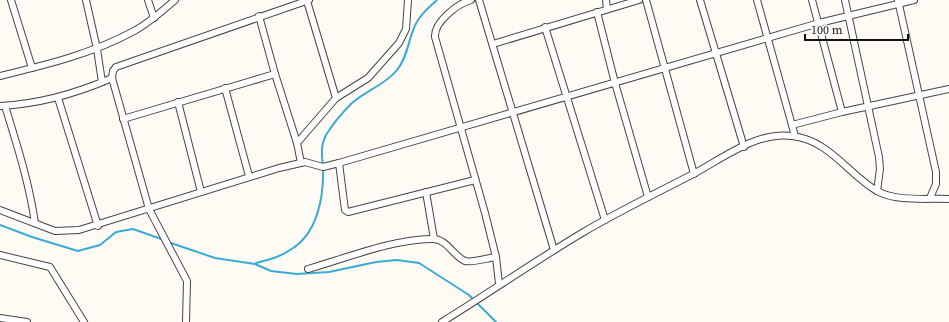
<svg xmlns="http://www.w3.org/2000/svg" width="949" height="322" font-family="'Source Serif 4',serif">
	<rect width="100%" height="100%" fill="#fffbf4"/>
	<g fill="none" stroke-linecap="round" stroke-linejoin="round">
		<!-- stream -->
		<g stroke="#39abd4" stroke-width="2">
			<path d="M0 225 32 237 78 251 100 245 116 232 133 229 164 240"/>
			<path d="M168 242 215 258 255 264 271 271 297 274 329 272 376 262 397 260 419 263 469 295 496 322"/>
			<path d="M256 263C268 260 280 257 290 250 318 234 324 196 323 167 322 155 320 146 326 135 332 125 343 112 351 104 365 91 385 85 397 70 407 58 408 42 414 28 418 17 428 8 437 0"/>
		</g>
		<defs>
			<g id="minor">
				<path d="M11 0 32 68"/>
				<path d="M86 0 97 49 102 82"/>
				<path d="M148 0 154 18"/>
				<path d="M471 0C457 4 434 22 435 37L485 213 496 257 499 284"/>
				<path d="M479 0 554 250"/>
				<path d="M606 0 607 9"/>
				<path d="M646 0 694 174"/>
				<path d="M700 0 744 147"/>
				<path d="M757 0 795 136"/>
				<path d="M812 0 842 112"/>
				<path d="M845 0 879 157 880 169 877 191"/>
				<path d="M898 0 936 172V184L930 198"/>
				<path d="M597 12 615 83 648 197"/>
				<path d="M259 16 275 74 297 143 301 163"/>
				<path d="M545 27 605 220"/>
				<path d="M493 44 639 0"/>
				<path d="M0 76C45 65 92 54 134 31 149 23 162 11 175 0"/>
				<path d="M225 88 249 176"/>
				<path d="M58 98 98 226"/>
				<path d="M336 98 368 78 399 43 406 29 408 0"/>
				<path d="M178 102 201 192"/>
				<path d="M0 106C40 104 75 94 112 78"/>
				<path d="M5 106C17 145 29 182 35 223"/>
				<path d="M123 119 275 74"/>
				<path d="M792 125 842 112 949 89"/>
				<path d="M297 143 336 98 307 1"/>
				<path d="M339 163 345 210 348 212 475 180"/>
				<path d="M426 192 434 239"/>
				<path d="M0 210 55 231 79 230 279 168 305 162 323 167 339 163 819 23 914 0"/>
				<path d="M0 255 50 267 84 322"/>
				<path d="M308 269C343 259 397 238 433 239 447 239 453 256 465 261 473 263 487 258 496 257"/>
				<path d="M0 318 27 322"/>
				<path d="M186 322 187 281 149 209 112 78 113 71 116 67 309 0"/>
				<path d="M442 322C489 293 535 261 582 233 619 211 657 193 695 173 723 158 758 131 792 136 829 140 848 174 877 191 897 202 927 198 949 199"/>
			</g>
		</defs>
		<!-- minor casing -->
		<use href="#minor" stroke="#444" stroke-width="8"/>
		<!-- minor -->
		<use href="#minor" stroke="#fff" stroke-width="6"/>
	</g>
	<!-- scale -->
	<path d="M805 34v6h103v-6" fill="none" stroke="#111111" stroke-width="2"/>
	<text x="811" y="34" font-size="12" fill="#111111" stroke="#ffffff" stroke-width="3" paint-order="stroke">100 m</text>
</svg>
